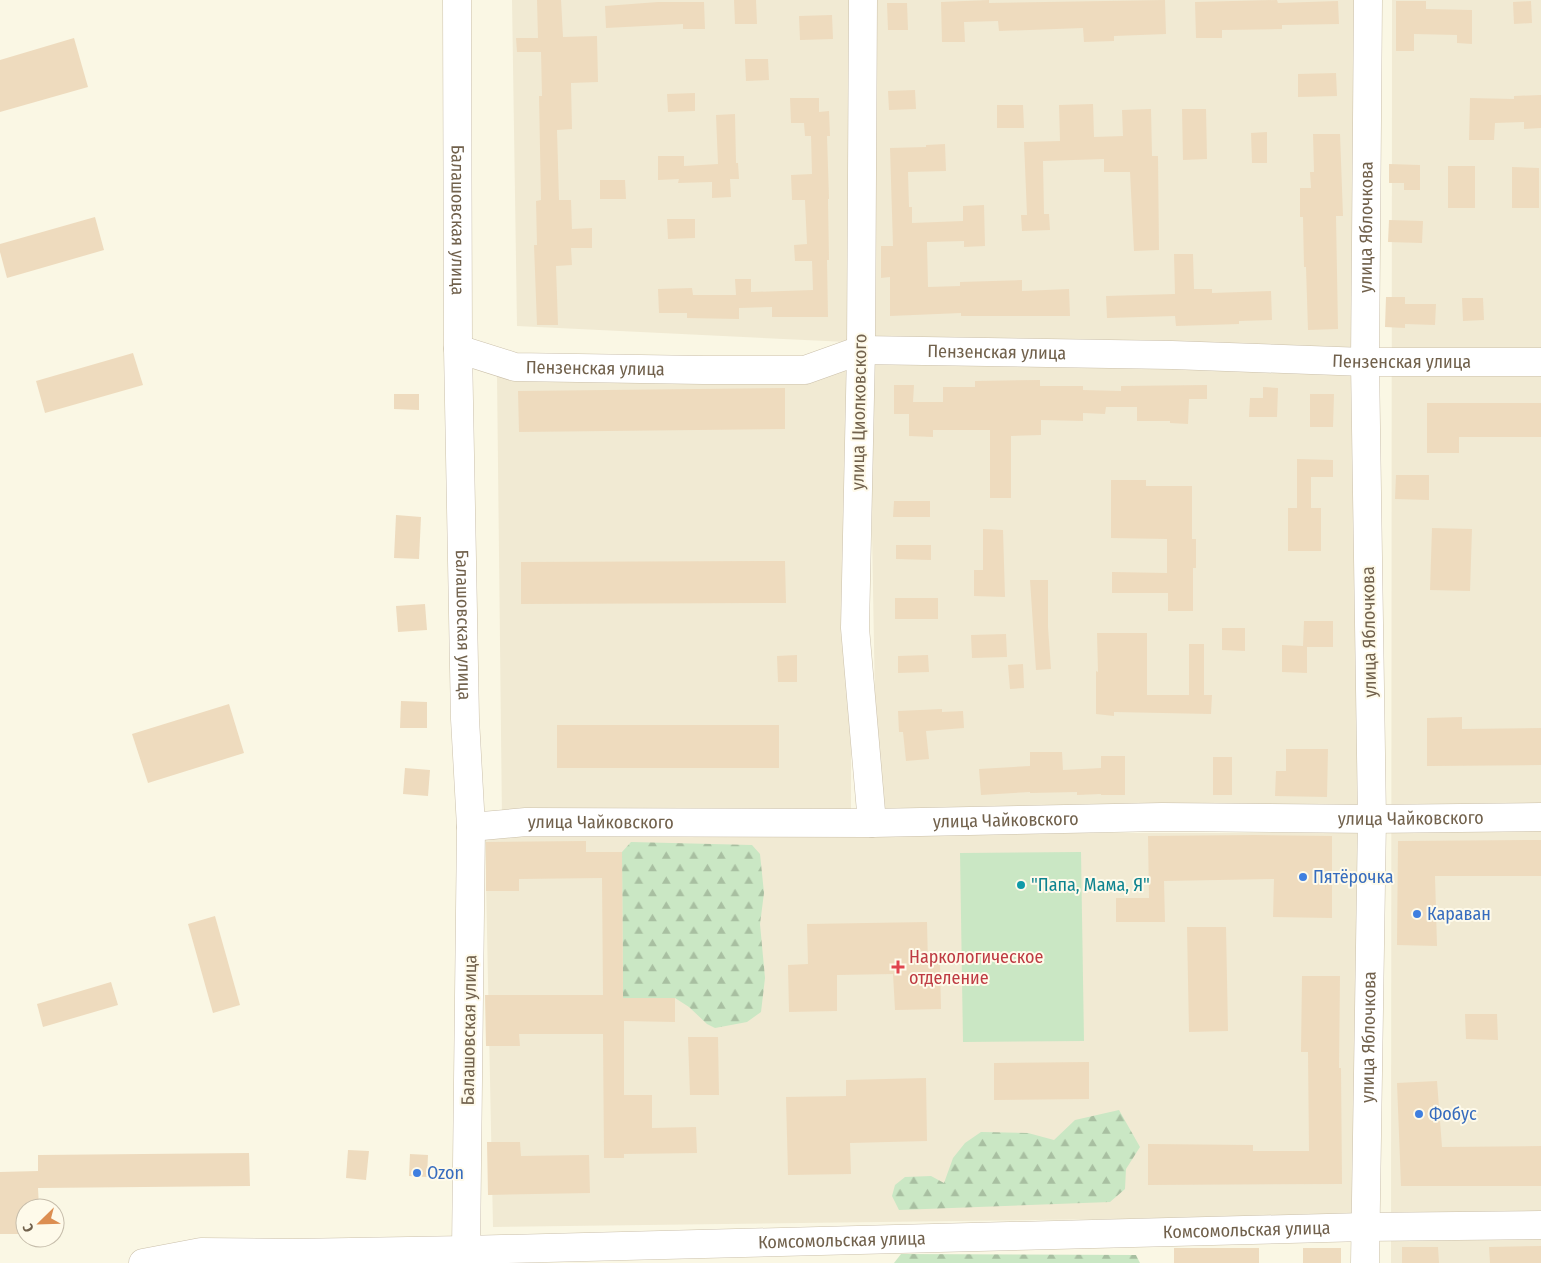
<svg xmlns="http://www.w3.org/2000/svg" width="1541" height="1263" font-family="'Fira Sans Condensed',sans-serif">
	<defs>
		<pattern id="forest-firs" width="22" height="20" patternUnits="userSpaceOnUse" patternTransform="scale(1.25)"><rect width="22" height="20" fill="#cae7c4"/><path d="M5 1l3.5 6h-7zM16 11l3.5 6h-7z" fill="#a8bfa1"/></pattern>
	</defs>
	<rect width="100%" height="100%" fill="#faf7e4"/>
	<!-- residential -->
	<g fill="#f1ead3">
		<path d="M512 0H850L847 342 517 326Z"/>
		<path d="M872 0H1359L1352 349 873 342Z"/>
		<path d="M1392 0H1541V1263H1391Z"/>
		<path d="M851 360V813L502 822 497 375Z"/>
		<path d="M869 362 1352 372 1359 809 877 815Z"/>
		<path d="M485 833H1361L1357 1216 493 1227Z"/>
	</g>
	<!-- forest -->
	<g fill="url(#forest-firs)">
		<path d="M631 842 752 845 760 854 764 893 760 924 765 978 761 1012 747 1022 715 1028 707 1024 689 1007 675 998H644L623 1010 622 852Z"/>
		<path d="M1119 1110 1140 1147 1126 1169 1125 1189 1110 1202 899 1210 892 1196 895 1185 905 1177 931 1176 944 1183 953 1158 965 1143 981 1132 1028 1133 1054 1140 1075 1120Z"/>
		<path d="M901 1254 1136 1255 1140 1263H894Z"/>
	</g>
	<!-- park -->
	<path fill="#cae7c4" d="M1081 852 1084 1041 963 1042 960 853Z"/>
	<!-- building -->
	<g fill="#eedbbe">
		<path d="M537 0H561L563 37 597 36 598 82 571 83 572 129 557 130 559 200H571L572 229 592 228V248H571L572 265 556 266 558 325H537L534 245H537L536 201 541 200 539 96H542L541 52H517L516 38H538Z"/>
		<path d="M734 0H756L757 24H735Z"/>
		<path d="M989 0V3L1165 0 1166 34 1114 36V41L1084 42 1083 28 999 31 998 21 964 22 965 42H942L941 2Z"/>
		<path d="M1277 0 1278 3 1338 1 1339 24 1282 25V29L1222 30V38H1196L1195 2Z"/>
		<path d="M1396 1H1426V9L1472 10V44L1457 43V35L1414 34V51H1396Z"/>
		<path d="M1531 1 1532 23 1514 24 1513 2Z"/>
		<path d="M658 2H704L705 29H683V24L606 28 605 6Z"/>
		<path d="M887 3H907L908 30H888Z"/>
		<path d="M832 15 833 39 800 40 799 16Z"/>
		<path d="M74 38 88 87 0 112V60Z"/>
		<path d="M745 59H768L769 80 746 81Z"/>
		<path d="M1336 73 1337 96 1298 97V74Z"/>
		<path d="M915 90 916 109 889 110 888 91Z"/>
		<path d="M695 93V111L668 112 667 94Z"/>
		<path d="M1541 95V128L1524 129V122L1495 123 1494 140H1469L1470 98 1514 99V96Z"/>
		<path d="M790 98H819V112L829 111 830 136H827L829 199H828L829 260H827L828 317H772V307L739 308V319L687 318V313H659L658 289 692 288 693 295H736L735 279H751V292L813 290 812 261H795L794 245 807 244 805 200H792L791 175 812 174 811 136H805L804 123H791Z"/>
		<path d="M1093 104 1094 137 1123 136 1122 110 1151 109 1152 156H1158L1159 250 1134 251 1130 172H1104V159L1043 161 1044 214H1049L1050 230 1022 231 1021 215H1027L1024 142 1060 141 1059 105Z"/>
		<path d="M997 105H1023L1024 128H997Z"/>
		<path d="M1182 109H1206L1207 159 1183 160Z"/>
		<path d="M735 114 736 163H738L739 179H730L731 197 712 198V182L678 183 679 179 658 180V156H684V166L718 164 716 115Z"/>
		<path d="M1267 132V163H1252L1251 133Z"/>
		<path d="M1313 134H1340L1343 216H1336L1338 329 1308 330 1306 267H1304L1303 217H1300V188H1311L1310 172H1314Z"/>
		<path d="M945 144 946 171 908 172 909 207H912V223L963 221V206L984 205 985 246 964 247V241L927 242 928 287 960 286V282L1022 280V291L1069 289 1070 316H961V313L890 316V277L881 278V246H893L890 148 926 147V145Z"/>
		<path d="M1389 164 1420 165V190H1404V183H1389Z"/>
		<rect x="1448" y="166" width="27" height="42"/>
		<path d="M1512 167 1539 168V208H1512Z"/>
		<path d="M600 180H625L626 199H600Z"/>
		<path d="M95 217 104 250 7 278 0 252V244Z"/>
		<path d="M667 219H695V238L668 239Z"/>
		<path d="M1389 220 1423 221 1422 243 1388 242Z"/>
		<path d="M1174 254H1193L1194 289H1212V293L1271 291 1272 320 1239 321V324L1176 326 1175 316 1107 318 1106 296 1175 294Z"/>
		<path d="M1386 297H1405V304H1436L1435 325 1405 324V328L1385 327Z"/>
		<path d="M1462 298H1483L1484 320 1463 321Z"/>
		<path d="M133 353 143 385 45 413 36 381Z"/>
		<path d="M1040 380V386H1083V390L1121 391V386L1207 385V399H1189L1188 424 1170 423V421H1137V407H1106L1105 414 1083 413V421L1041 420V435L1011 436V498H990V430H933V437L909 436V414H894V385H914L913 402H943V387H975V381Z"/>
		<path d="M1263 387 1278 388 1277 417H1249L1250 398H1263Z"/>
		<path d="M785 388V429L519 432 518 391Z"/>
		<path d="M394 394H419V410L394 409Z"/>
		<path d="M1310 394H1334L1333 427H1310Z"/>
		<path d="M1427 403H1541V437H1459V453H1427Z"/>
		<path d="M1297 459 1333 460V477H1311V508H1321V551H1288V508H1297Z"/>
		<path d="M1396 475H1429V500L1395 499Z"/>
		<path d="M1111 480H1146V486H1192V539H1196V568H1193V611H1168V593H1112V572L1167 573V539L1111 538Z"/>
		<path d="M894 501H930V517H893Z"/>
		<path d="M396 515 421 517 419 559 394 558Z"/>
		<path d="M1432 528 1472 529 1470 591 1430 590Z"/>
		<path d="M983 529 1003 530 1005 597 974 596V570H983Z"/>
		<path d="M896 545H931V560L896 559Z"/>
		<path d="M785 561 786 603 521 604V562Z"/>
		<path d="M1030 580H1048V627L1051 669 1036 670Z"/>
		<rect x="895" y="598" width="43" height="21"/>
		<path d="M425 604 427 630 398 632 396 606Z"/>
		<path d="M1304 621H1333V647H1307V673L1282 672V645L1303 646Z"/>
		<path d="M1222 628H1245V651L1222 650Z"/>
		<path d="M1097 633H1147V695H1189V644H1204V695H1212L1211 714 1114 712V716L1096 714V671L1098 672Z"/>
		<path d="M1006 634 1007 657 972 658 971 635Z"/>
		<path d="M797 655V682H778L777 656Z"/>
		<path d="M928 655 929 672 898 673V656Z"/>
		<path d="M1023 664 1024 688 1010 689 1008 665Z"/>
		<path d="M401 701 427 702V728H400Z"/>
		<path d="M229 704 244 753 148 783 132 734Z"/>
		<path d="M942 709V712L963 711 964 728 926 731 929 759 906 761 903 732H899L898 711Z"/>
		<path d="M1462 717V729L1541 728V765L1427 766V718Z"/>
		<rect x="557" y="725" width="222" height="43"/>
		<path d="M1286 749H1328L1327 797 1275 796 1276 771H1286Z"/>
		<path d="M1030 752H1062L1063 770 1101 768V756H1125V795H1101V794L1077 795V792L1030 793V792L981 795 979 769 1030 766Z"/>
		<rect x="1213" y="757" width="19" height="38"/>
		<path d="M405 768 430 770 428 796 403 794Z"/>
		<path d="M1255 835 1332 836V918L1273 917 1274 879 1164 881 1165 922H1116V898H1149L1148 836Z"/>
		<path d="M1541 840V876H1435L1437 946 1397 945 1398 841Z"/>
		<path d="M586 841V852H622L623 998H675V1022L624 1021V1095H652V1128L696 1127 697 1153 624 1154V1158H604L603 1034H519L520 1046H486L485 995H603L602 878 519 879V891H486V842Z"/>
		<path d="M215 916 240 1005 213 1013 188 924Z"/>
		<path d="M927 922 928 964H940L941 1009 895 1010 893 974 837 975V1011L789 1012 788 965 808 964 807 924Z"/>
		<path d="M1187 927H1226L1228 1031 1189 1032Z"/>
		<path d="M1302 976H1340L1339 1068H1341L1342 1184 1148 1185V1144L1253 1145V1151H1309L1308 1052H1301Z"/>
		<path d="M111 982 118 1005 43 1027 37 1004Z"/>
		<path d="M1465 1014H1497L1498 1040 1466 1039Z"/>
		<path d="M688 1037H718L719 1095H690Z"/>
		<path d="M1089 1062V1099L994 1100V1063Z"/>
		<path d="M926 1078 927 1141 850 1143 851 1174 788 1175 786 1097 846 1096V1080Z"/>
		<path d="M1437 1081 1442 1147 1541 1146V1186H1401L1397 1083Z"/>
		<path d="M487 1142H520L521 1156 589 1155 590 1193 488 1195Z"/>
		<path d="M348 1150 369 1151 366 1180 346 1178Z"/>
		<path d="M249 1153 250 1186 38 1188 39 1208H25V1234H0V1172L38 1171V1155Z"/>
		<path d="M410 1154 428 1155 427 1177 409 1176Z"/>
		<path d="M1541 1246V1263H1490L1489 1247Z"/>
		<path d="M1402 1247H1438L1439 1263H1402Z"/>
		<rect x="1174" y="1248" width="85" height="15"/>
		<rect x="1303" y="1248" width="38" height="15"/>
	</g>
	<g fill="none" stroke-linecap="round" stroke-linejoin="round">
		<defs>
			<g id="minor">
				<path id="s1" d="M457 0 458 349 465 719 471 827 466 1250 463 1263"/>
				<path d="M863 0 861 350 855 628 872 823"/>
				<path id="s2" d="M458 349 515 367 703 370H805L861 350 1172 355 1365 362H1541"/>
				<path id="s3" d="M471 827 526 822 872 823 1162 817 1372 819 1541 817"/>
				<path id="s4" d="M143 1263 201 1252 293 1253 466 1250 1365 1227 1541 1225"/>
				<path id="s5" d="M1365 1263 1372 819 1365 362 1368 0"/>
			</g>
		</defs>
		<!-- minor casing -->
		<use href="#minor" stroke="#cbc0ab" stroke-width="29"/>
		<!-- minor -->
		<use href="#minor" stroke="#fff" stroke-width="28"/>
	</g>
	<!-- markers -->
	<g fill="#3f7fe0" stroke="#fefaea" stroke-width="2">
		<circle cx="1303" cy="877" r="5"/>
		<circle cx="1417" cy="914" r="5"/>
		<circle cx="1419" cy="1114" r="5"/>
		<circle cx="417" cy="1173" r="5"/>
	</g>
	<circle fill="#0f9aa8" stroke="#fefaea" stroke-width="2" cx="1021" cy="885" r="5"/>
	<path fill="#e0444e" stroke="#fefaea" stroke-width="2" d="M895.5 959.5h5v5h5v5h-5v5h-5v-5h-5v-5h5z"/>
	<g text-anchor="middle" stroke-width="4" stroke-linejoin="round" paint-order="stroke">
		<!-- street labels -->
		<g font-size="18" fill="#71614c" stroke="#fefaea">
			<text dy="6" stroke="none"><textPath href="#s1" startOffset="220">Балашовская улица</textPath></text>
			<text dy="6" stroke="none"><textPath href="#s5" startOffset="1036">улица Яблочкова</textPath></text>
			<text dy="6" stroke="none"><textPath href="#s2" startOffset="545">Пензенская улица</textPath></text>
			<text dy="6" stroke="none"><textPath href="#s2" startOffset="950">Пензенская улица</textPath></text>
			<text dy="6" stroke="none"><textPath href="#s2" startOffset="140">Пензенская улица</textPath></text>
			<text transform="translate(859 412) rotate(-89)" y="6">улица Циолковского</text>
			<text dy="6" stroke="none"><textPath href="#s1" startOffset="625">Балашовская улица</textPath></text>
			<text transform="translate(1369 632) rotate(-91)" y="6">улица Яблочкова</text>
			<text dy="6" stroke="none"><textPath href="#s3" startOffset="940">улица Чайковского</textPath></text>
			<text dy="6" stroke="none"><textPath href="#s3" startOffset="535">улица Чайковского</textPath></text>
			<text dy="6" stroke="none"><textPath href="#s3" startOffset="130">улица Чайковского</textPath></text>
			<text transform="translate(469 1030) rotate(-89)" y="6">Балашовская улица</text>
			<text dy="6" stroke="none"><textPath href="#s5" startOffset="226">улица Яблочкова</textPath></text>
			<text dy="6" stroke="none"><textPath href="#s4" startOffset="1105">Комсомольская улица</textPath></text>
			<text dy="6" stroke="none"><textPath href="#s4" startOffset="700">Комсомольская улица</textPath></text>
		</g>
		<!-- shop labels -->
		<g font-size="18" fill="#366cbe" stroke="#fefaea" text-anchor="start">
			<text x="1313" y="883">Пятёрочка</text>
			<text x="1427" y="920">Караван</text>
			<text x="1429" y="1120">Фобус</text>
			<text x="427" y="1179">Ozon</text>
		</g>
		<!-- culture labels -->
		<g font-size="18" fill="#0d838f" stroke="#fefaea" text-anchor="start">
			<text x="1031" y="891">"Папа, Мама, Я"</text>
		</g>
		<!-- health labels -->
		<g font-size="18" fill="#be3a42" stroke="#fefaea" text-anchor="start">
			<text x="909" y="963">Наркологическое<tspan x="909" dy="21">отделение</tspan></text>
		</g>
	</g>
	<!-- north arrow -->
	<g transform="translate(40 1223) rotate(247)"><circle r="24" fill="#fefaea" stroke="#c6bdab"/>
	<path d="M0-4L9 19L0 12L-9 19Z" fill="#dc8e51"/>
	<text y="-8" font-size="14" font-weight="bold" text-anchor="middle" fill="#71614c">С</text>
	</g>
</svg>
